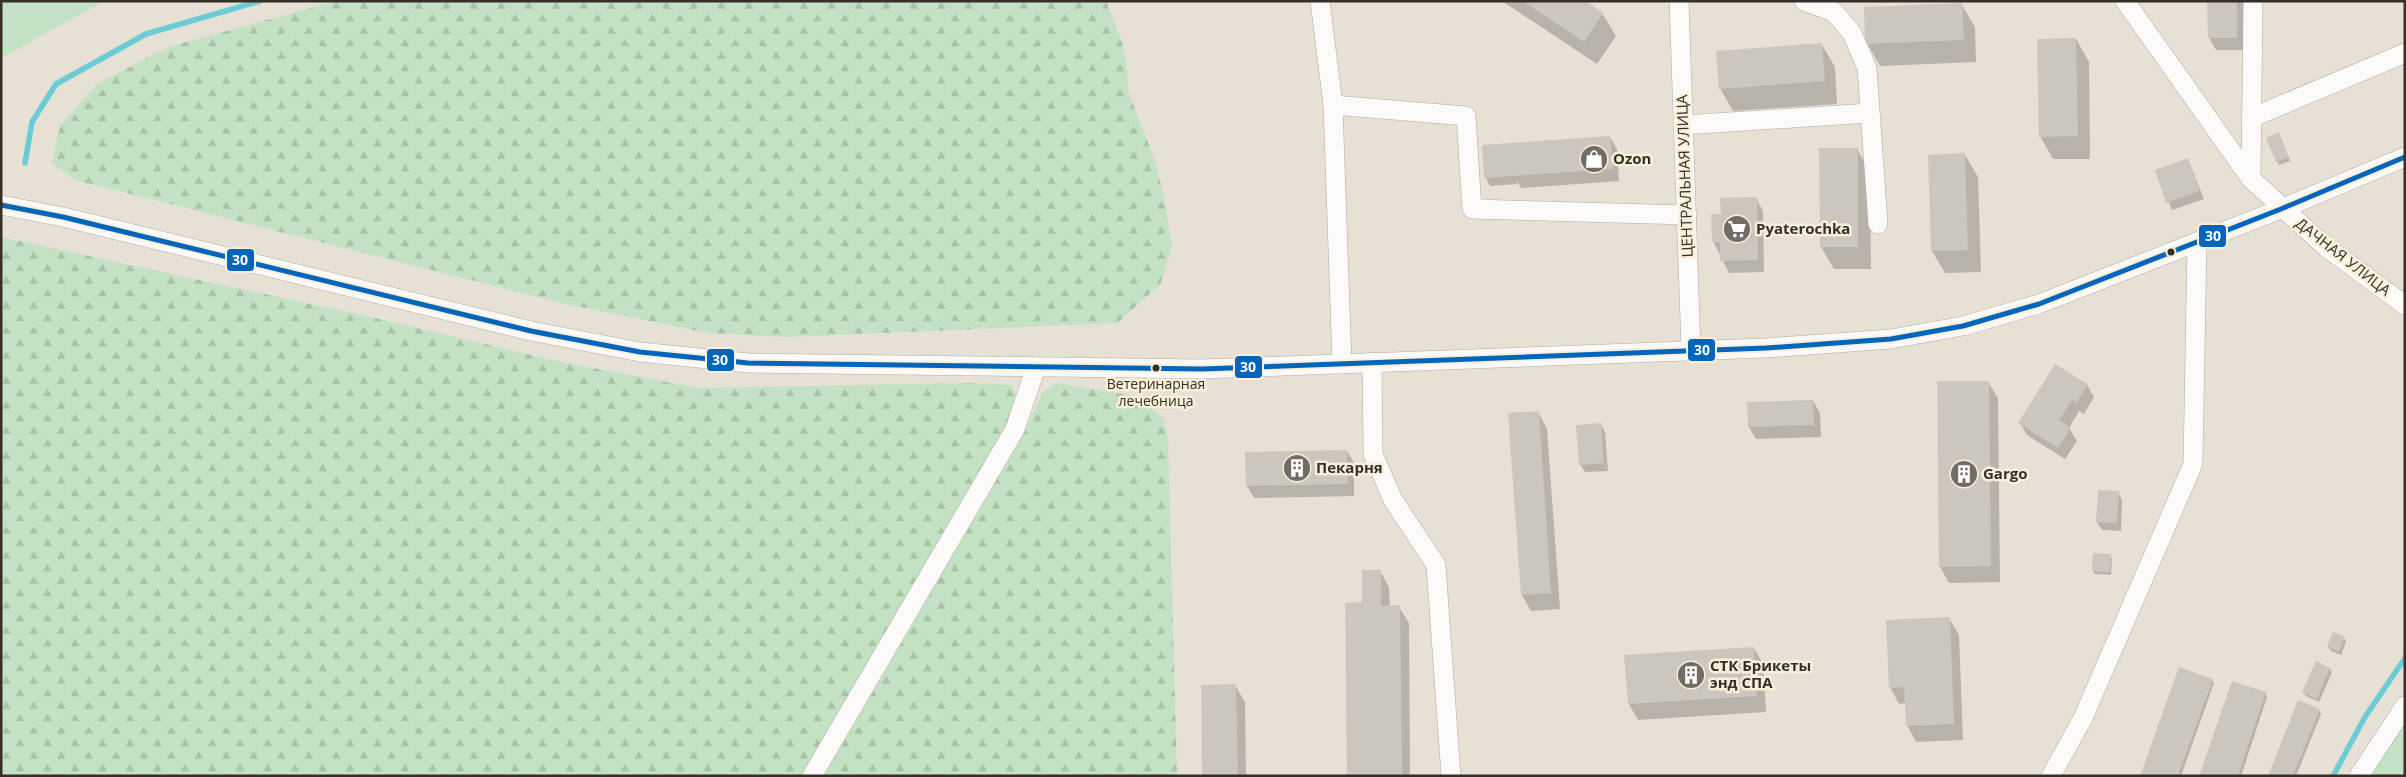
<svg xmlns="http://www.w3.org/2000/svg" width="2406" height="777" font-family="'Open Sans',sans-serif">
	<defs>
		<pattern id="forest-firs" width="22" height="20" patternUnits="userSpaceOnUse" patternTransform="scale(1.25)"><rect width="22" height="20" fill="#c3e2c4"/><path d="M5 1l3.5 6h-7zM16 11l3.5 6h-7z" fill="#a8c2a8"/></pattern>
	</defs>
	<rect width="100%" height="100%" fill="#e6e0d5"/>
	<!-- forest -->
	<g fill="url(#forest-firs)">
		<path d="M336 1H1106L1122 43 1126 62 1129 94 1154 158 1163 192 1172 246 1160 285 1117 323 788 337 709 333 566 304 75 180 52 163 60 126 97 84 168 47Z"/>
		<path d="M1 237 375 318 561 362 699 388 973 383 1011 385 1019 397 1010 428 804 776H1Z"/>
		<path d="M1056 383 1136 396 1164 419 1168 438 1177 776H824L1025 432 1043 392Z"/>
	</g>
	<!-- garden -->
	<g fill="#c3e2c4">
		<path d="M1 1H105L1 58Z"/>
		<path d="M2405 706V776H2359Z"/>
	</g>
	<!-- shadow -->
	<g fill="#0003">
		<path d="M1502 1H1584L1602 13 1616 36 1597 64Z"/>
		<path d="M2208 1H2243L2244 50H2216L2209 38Z"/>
		<path d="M1962 5 1975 27 1976 62 1880 66 1867 43Z"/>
		<path d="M2076 39 2089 62 2090 159H2053L2040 136Z"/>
		<path d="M1822 45 1835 67 1837 104 1733 111 1720 88Z"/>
		<path d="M1610 137 1617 149 1619 181 1521 188 1517 181V184L1490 186 1486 178 1484 146Z"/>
		<path d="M2267 138H2280L2290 161 2279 165Z"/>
		<path d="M1857 149 1870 172 1871 269H1834L1821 247Z"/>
		<path d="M1965 155 1978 177 1981 272 1945 273 1932 251Z"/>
		<path d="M2188 159 2204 199 2172 210 2156 171Z"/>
		<path d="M1756 198 1763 211 1764 272 1729 273 1713 241 1722 215Z"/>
		<path d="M1988 382 1998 398 2000 582 1949 583 1940 567Z"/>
		<path d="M2087 385 2094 397 2084 414 2079 411 2069 428 2077 441 2065 459 2027 435 2020 423Z"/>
		<path d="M1813 401 1820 413 1821 437 1756 439 1749 427Z"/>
		<path d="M1538 412 1547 429 1560 609 1531 611 1522 595Z"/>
		<path d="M1601 424 1605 432 1608 471 1585 472 1580 464Z"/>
		<path d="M1347 451 1354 463V496L1254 498 1247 486Z"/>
		<path d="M2118 492 2122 500 2121 531 2102 530 2097 522Z"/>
		<path d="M2110 555 2112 559 2111 575 2095 574 2093 571Z"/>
		<path d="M1380 571 1389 587 1390 607H1399L1409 623 1410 776H1349L1364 604Z"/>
		<path d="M1949 618 1959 635 1963 740 1916 742 1907 725 1906 703 1899 704 1890 687Z"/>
		<path d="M2344 638 2346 642 2341 655 2331 651 2328 647Z"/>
		<path d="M1754 648 1763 664 1766 712 1638 720 1629 704Z"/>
		<path d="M2330 669 2332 672 2319 702 2306 696 2303 692Z"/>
		<path d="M2212 680 2214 683 2181 776H2141Z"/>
		<path d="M1235 685 1245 702 1246 776H1203Z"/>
		<path d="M2265 693 2267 697 2241 776H2201Z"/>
		<path d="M2319 710 2321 714 2296 776H2269Z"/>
	</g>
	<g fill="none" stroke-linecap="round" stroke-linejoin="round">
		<!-- stream -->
		<g stroke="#6accd5" stroke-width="5.5">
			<path d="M25 163 32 122 56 84 146 34 260 1"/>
			<path d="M2333 776 2365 717 2405 658"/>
		</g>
	</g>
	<!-- building -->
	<g fill="#ccc7be">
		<path d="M1522 1H1586L1603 13 1584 42Z"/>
		<path d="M2207 1H2237V38H2208Z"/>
		<path d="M1962 3 1964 40 1865 44 1864 7Z"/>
		<path d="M2076 38 2078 136 2039 137 2037 39Z"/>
		<path d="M1822 43 1825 81 1719 89 1716 51Z"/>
		<path d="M2279 132 2289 157 2276 162 2266 138Z"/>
		<path d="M1610 136 1613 169 1484 178 1482 145Z"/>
		<path d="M1819 148H1858V247H1820Z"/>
		<path d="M1965 153 1968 250 1931 251 1928 155Z"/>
		<path d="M2188 158 2200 191 2166 203 2155 170Z"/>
		<path d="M1757 197 1758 260 1720 261V242H1712L1711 214H1721L1720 198Z"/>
		<path d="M2055 364 2088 384 2076 403 2072 400 2059 420 2071 428 2058 448 2018 423Z"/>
		<path d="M1937 381H1989L1991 566 1939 567Z"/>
		<path d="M1813 400 1814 425 1748 427 1747 402Z"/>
		<path d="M1539 411 1551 593 1521 595 1508 413Z"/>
		<path d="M1601 423 1604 463 1579 465 1576 425Z"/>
		<path d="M1347 450 1348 484 1246 486 1245 452Z"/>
		<path d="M2098 490 2119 491 2117 523 2096 522Z"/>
		<path d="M2093 553 2111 554 2110 572 2092 571Z"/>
		<path d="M1362 570H1381V606L1400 605 1402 776H1347L1345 603 1362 602Z"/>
		<path d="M1950 617 1954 724 1906 726 1904 687 1889 688 1886 620Z"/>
		<path d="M2333 632 2345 637 2339 652 2327 647Z"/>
		<path d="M1754 647 1757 696 1628 704 1624 655Z"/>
		<path d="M2316 661 2330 668 2317 699 2302 692Z"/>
		<path d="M2179 667 2213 679 2178 776H2140Z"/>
		<path d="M2232 681 2266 692 2238 776H2199Z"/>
		<path d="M1236 684 1238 776H1202L1201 685Z"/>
		<path d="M2298 700 2320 709 2293 776H2268Z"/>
	</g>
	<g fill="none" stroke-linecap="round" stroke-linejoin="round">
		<defs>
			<g id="minor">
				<path d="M1320 1 1333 105 1342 364"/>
				<path d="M1679 1 1691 350"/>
				<path d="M1804 1 1834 12 1852 33 1867 68 1878 224"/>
				<path d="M2125 1 2251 179"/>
				<path d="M2253 1 2251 179 2326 247 2405 305"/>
				<path d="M1333 105 1466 116 1472 209 1687 215"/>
				<path d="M2251 118 2405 53"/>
				<path d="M1683 125 1870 113"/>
				<path d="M1 205 63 217 531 331 640 352 748 363 1202 369 1766 348 1891 339 1963 326 2039 304 2281 209 2405 157"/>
				<path d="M1372 362 1373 454 1393 500 1436 565 1451 776"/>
				<path d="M812 776 1015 429 1036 367"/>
				<path d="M2051 776 2083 718 2193 464 2197 242"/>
				<path d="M2359 776 2405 706"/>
			</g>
		</defs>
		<!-- minor casing -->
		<use href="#minor" stroke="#b0aba2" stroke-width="20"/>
		<!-- minor -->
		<use href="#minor" stroke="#fbfaf9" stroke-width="19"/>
		<defs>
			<path id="bus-1" d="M1 205 63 217 531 331 640 352 748 363 1202 369 1766 348 1891 339 1963 326 2039 304 2281 209 2405 157"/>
		</defs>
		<!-- bus-1 casing -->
		<use href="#bus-1" stroke="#fbefda" stroke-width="9"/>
		<!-- bus-1 -->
		<use href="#bus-1" stroke="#0065bd" stroke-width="5"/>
	</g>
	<!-- icons -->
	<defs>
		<symbol id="shop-disc" viewBox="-11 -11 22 22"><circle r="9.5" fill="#726d64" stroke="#fbefda"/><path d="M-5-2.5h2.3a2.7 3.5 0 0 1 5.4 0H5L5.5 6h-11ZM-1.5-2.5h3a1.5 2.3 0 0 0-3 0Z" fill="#fff"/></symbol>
		<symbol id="supermarket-disc" viewBox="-11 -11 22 22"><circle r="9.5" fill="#726d64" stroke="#fbefda"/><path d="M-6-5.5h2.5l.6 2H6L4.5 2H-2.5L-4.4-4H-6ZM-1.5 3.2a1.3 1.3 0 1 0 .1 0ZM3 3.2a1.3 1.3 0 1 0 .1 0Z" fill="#fff"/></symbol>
		<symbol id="building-disc" viewBox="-11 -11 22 22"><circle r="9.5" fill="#726d64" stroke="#fbefda"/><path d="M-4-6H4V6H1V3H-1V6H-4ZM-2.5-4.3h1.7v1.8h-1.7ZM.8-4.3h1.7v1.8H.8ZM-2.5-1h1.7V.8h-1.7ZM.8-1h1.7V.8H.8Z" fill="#fff"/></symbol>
	</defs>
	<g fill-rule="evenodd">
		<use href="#shop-disc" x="1578" y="143" width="32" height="32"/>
		<use href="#supermarket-disc" x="1721" y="213" width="32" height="32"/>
		<use href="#building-disc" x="1281" y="452" width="32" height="32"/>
		<use href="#building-disc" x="1948" y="458" width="32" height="32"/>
		<use href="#building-disc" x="1675" y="659" width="32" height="32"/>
	</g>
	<!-- markers -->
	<g fill="#342f27" stroke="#fbefda" stroke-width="2">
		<circle cx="2171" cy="252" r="4.5"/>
		<circle cx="1156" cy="368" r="4.5"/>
	</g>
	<g text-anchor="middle" stroke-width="5" stroke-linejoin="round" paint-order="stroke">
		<!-- bus labels -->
		<g font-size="14" fill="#342f27" stroke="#fbefda">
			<text x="1156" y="389">Ветеринарная<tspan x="1156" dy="17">лечебница</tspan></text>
		</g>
		<!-- poi labels -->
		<g font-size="15" font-weight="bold" fill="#342f27" stroke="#fbefda" text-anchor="start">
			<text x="1613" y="164">Ozon</text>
			<text x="1756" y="234">Pyaterochka</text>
			<text x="1316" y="473">Пекарня</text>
			<text x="1983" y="479">Gargo</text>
			<text x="1710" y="671">СТК Брикеты<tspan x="1710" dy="17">энд СПА</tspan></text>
		</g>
		<!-- street labels -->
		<g font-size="15" fill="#342f27" stroke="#fbefda">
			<text transform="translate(1685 176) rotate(-92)" y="5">ЦЕНТРАЛЬНАЯ УЛИЦА</text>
			<text transform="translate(2343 257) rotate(38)" y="5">ДАЧНАЯ УЛИЦА</text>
		</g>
	</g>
	<g stroke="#fbefda" stroke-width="2">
		<rect x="2198" y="224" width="29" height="24" rx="5" fill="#0065bd"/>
		<rect x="226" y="248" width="29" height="24" rx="5" fill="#0065bd"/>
		<rect x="1687" y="338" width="29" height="24" rx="5" fill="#0065bd"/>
		<rect x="706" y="348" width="29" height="24" rx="5" fill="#0065bd"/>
		<rect x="1234" y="355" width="29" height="24" rx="5" fill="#0065bd"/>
	</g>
	<g font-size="14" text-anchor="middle" font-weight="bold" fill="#fff">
		<text x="2213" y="241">30</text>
		<text x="240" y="265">30</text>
		<text x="1702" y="355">30</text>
		<text x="720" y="365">30</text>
		<text x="1248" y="372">30</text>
	</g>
	<!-- border -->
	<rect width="2406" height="777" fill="none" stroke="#342f27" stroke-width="5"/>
</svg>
